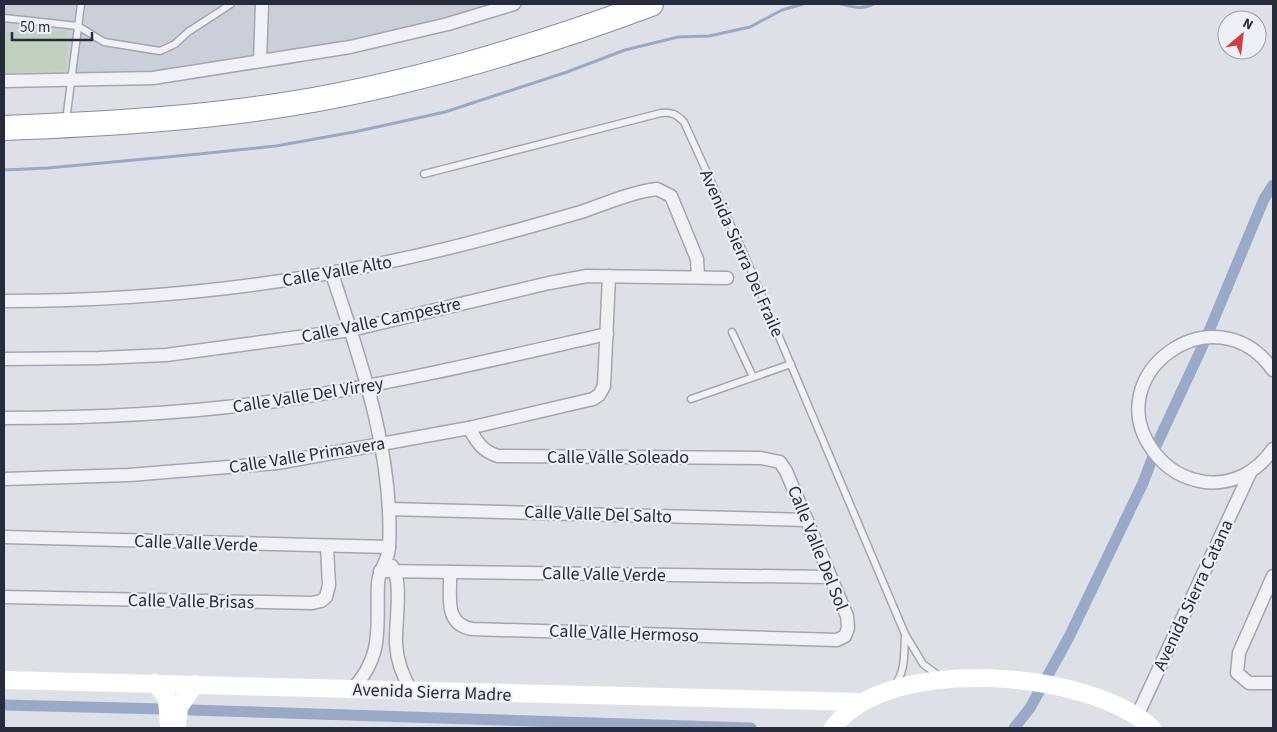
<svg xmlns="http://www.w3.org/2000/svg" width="1277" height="732" font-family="'Source Sans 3',sans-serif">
	<rect width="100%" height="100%" fill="#dde0e7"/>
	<!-- built -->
	<path fill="#cbcfd9" d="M4 4H528L465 25 289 65 113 84 4 85Z"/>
	<!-- green -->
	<path fill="#c1d1be" d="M67 31 66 71 4 73V33Z"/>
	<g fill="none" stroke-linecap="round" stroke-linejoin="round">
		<!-- stream -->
		<g stroke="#98aac8" stroke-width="3">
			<path d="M841 4C853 7 862 10 874 4"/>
			<path d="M4 170 48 168 199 154 276 146 354 132 445 112 567 72 625 50 678 37 709 36 750 27 782 10 803 4"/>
			<path d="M563 728 571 722"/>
		</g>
		<!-- canal -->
		<g stroke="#98aac8" stroke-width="11">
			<path d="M1209 331 1264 199 1273 185"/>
			<path d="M1156 446 1204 343"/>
			<path d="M4 705 163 709"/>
			<path d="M190 710 751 728"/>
			<path d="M1014 728 1030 708 1069 637 1143 483 1152 459"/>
		</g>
		<defs>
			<g id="lane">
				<path d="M4 18 78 26 104 42 160 51 175 44 188 32 231 4"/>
				<path d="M67 113 81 4"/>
				<path d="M424 174 661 113C672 112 676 114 684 122L744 254 905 634 923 664 939 676"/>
				<path d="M732 332 753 377"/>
				<path d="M691 399 791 364"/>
				<path d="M894 685C906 673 904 651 905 635"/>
			</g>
			<g id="street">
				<path d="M260 61 262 4"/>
				<path d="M4 81 153 78 350 47 448 24 514 4"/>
				<path d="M332 274C361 361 394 455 389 548 388 562 379 569 378 583 376 627 385 654 352 690"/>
				<path d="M4 301C155 301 303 284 449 248 495 237 539 224 584 211 607 203 632 192 657 189L671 196 697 259 698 277"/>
				<path d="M4 359 99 358 166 355 351 330 549 283 587 276 727 278"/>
				<path d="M1273 370C1214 288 1096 376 1154 452 1166 468 1184 479 1205 482 1233 485 1257 472 1273 449"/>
				<path d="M4 418C104 418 203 413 302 397 405 381 505 357 607 334"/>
				<path d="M4 479 129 475 277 463 469 428 593 399 599 395 604 386 609 276"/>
				<path d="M389 509 807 520"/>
				<path d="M4 537 389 547"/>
				<path d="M392 566C403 581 395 624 396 644 397 662 403 677 412 692"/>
				<path d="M380 571 829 577"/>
				<path d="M450 572C451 595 443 624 472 629L837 640 845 636 848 628 847 616 786 471 780 462 761 458 498 456C482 451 477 442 469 428"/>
				<path d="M1273 576 1239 653 1237 673 1249 683H1273"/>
				<path d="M4 597 312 603 321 601 326 597 329 585 327 547"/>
				<path d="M1137 716 1250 473"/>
			</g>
			<path id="highway" d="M4 128C107 124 210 118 313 100 428 79 541 45 651 4"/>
		</defs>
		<!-- lane casing -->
		<use href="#lane" stroke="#a3a6b1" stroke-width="9"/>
		<!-- street casing -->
		<use href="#street" stroke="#a3a6b1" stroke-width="15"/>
		<!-- highway casing -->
		<use href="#highway" stroke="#848c9e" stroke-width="26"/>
		<!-- lane -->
		<use href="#lane" stroke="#f0f1f5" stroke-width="6"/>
		<!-- street -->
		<use href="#street" stroke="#f0f1f5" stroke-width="12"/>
		<!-- secondary -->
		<g stroke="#fff" stroke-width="18">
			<path d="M4 680 861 702"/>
			<path d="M155 683 167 698 169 728"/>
			<path d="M177 726 179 707 195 684"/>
			<path d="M833 728C887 653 1089 670 1152 728"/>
		</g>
		<!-- highway -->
		<use href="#highway" stroke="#fff" stroke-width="24"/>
	</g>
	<g text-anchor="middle" stroke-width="4.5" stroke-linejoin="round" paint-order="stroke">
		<!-- street labels -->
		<g font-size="18" fill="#272c3d" stroke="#eceff5">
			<text transform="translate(742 253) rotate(66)" y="6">Avenida Sierra Del Fraile</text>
			<text transform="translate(337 271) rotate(-10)" y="6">Calle Valle Alto</text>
			<text transform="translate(381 320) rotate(-12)" y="6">Calle Valle Campestre</text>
			<text transform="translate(308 395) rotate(-9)" y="6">Calle Valle Del Virrey</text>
			<text transform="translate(307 455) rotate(-9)" y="6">Calle Valle Primavera</text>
			<text x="618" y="463">Calle Valle Soleado</text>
			<text transform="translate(598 514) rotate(2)" y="6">Calle Valle Del Salto</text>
			<text transform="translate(196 543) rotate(2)" y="6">Calle Valle Verde</text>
			<text transform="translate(818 548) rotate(68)" y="6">Calle Valle Del Sol</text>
			<text transform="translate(604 574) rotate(1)" y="6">Calle Valle Verde</text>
			<text transform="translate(1193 595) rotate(-65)" y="6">Avenida Sierra Catana</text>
			<text transform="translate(191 601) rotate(1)" y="6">Calle Valle Brisas</text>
			<text transform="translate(624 633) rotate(2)" y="6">Calle Valle Hermoso</text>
			<text transform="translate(432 692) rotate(2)" y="6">Avenida Sierra Madre</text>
		</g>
	</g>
	<!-- border -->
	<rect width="1277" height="732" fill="none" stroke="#272c3d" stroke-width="10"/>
	<!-- north arrow -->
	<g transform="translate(1242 35) rotate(28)"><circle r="24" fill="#eceff5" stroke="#9da1ab"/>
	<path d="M0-4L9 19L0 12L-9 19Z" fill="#ce4046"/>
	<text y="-8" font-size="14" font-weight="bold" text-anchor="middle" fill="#272c3d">N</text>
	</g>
	<!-- scale -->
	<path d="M12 32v8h80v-8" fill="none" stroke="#272c3d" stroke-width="2.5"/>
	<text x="20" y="32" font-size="15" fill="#272c3d" stroke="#eceff5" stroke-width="4" paint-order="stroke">50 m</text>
</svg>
